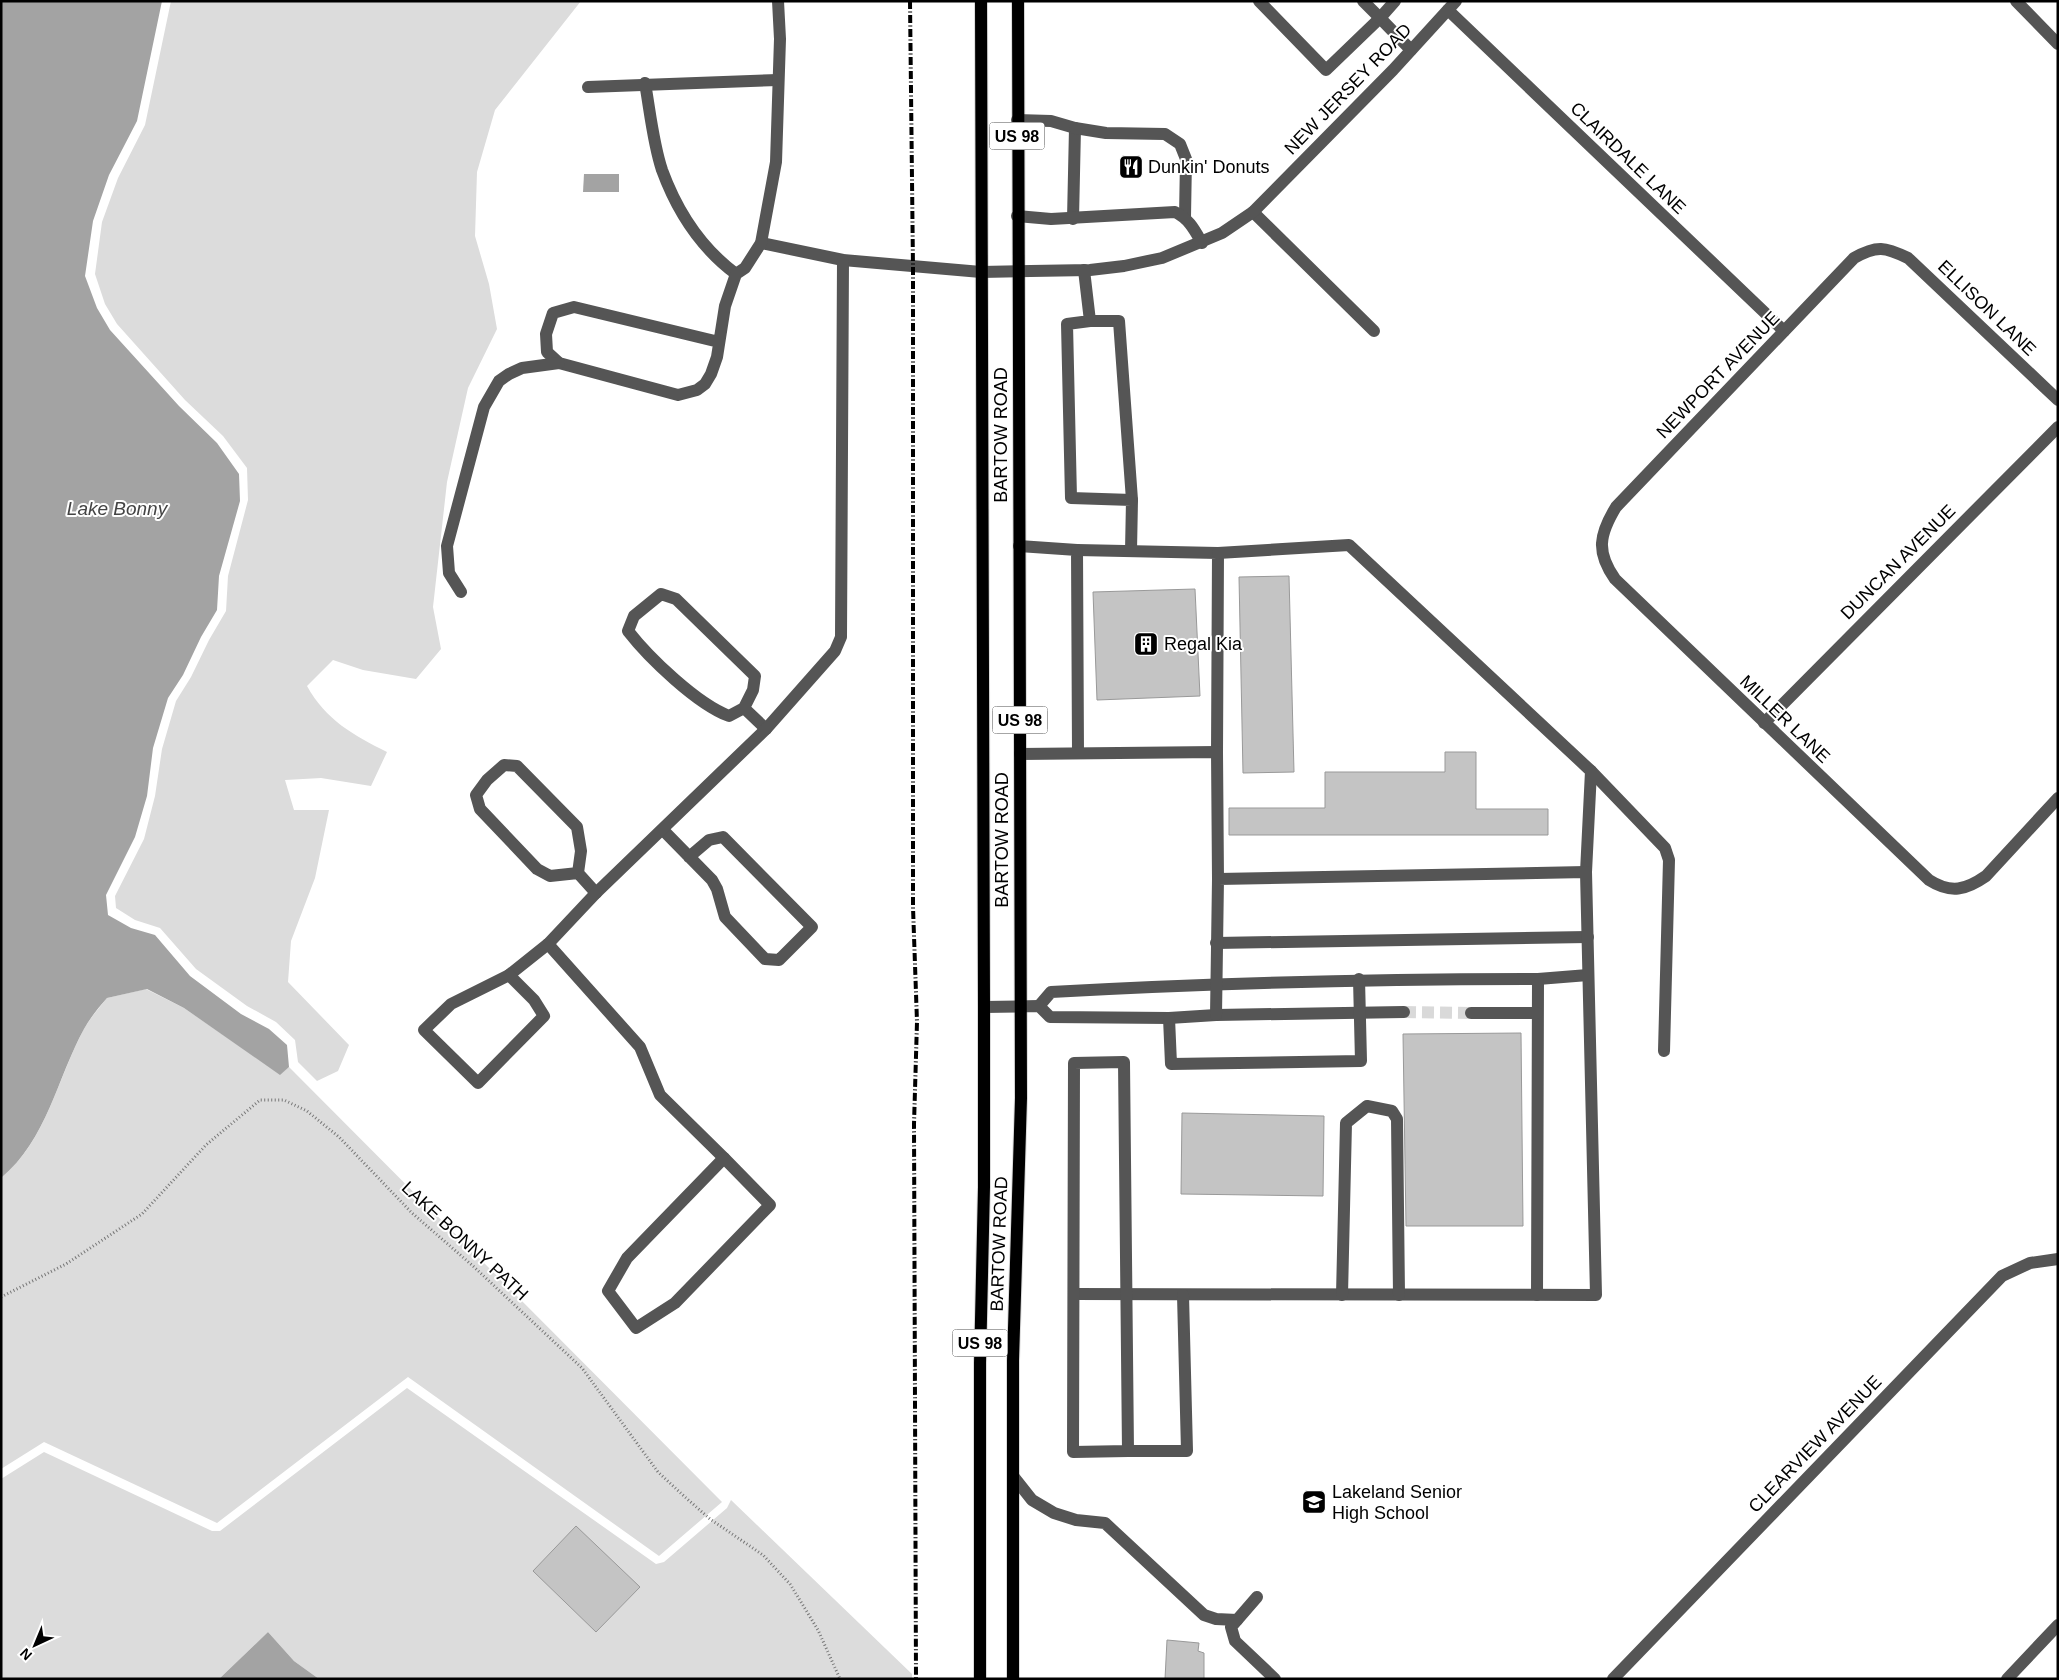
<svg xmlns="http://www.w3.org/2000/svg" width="2059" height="1680" font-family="Arial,sans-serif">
	<rect width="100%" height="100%" fill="#fff"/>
	<!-- green -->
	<g fill="#dcdcdc">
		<path d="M171 1H581L495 110 477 172 475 236 489 284 497 329 468 388 447 482 433 607 441 649 416 679 363 670 333 660 307 686C326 720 353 735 387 752L371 786 321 778 285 780 294 810H329L315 878 291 941 288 982 349 1045 338 1071 317 1081 298 1062 295 1040 276 1022 247 1006 196 969 160 928 135 920 116 908 115 896 144 839 155 796 162 749 176 701 191 677 209 640 226 611 228 576 248 500 247 468 223 436 185 400 117 324 105 304 95 274 102 222 118 178 145 125Z"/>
		<path d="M146 989 184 1008 280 1074 289 1067 722 1502 659 1556 408 1377 217 1523 44 1442 1 1469V1178C47 1140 57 1079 84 1029 90 1018 99 1008 107 998Z"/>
		<path d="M407 1388 656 1564 664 1562 727 1508 731 1500 912 1674V1679H319L294 1661 268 1632 219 1679H1V1479L44 1452 212 1531H220Z"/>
	</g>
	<!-- water -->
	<g fill="#a3a3a3">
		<path d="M1 1H162L137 121 109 175 93 221 85 276 97 308 110 330 179 406 217 443 239 474 240 501 219 576 217 610 201 637 183 675 168 698 153 748 147 796 135 837 106 895 108 915 131 928 155 935 190 976 241 1014 269 1029 287 1045 289 1067 280 1075 184 1008 147 989 107 998C99 1007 90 1018 84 1029 57 1078 47 1140 1 1178Z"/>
		<path d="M584 174H619V192H583Z"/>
		<path d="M268 1632 294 1661 319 1679H219Z"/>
	</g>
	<!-- building -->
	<g fill="#c4c4c4" stroke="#999">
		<path d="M1289 576 1294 772 1243 773 1239 577Z"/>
		<path d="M1195 589 1200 696 1097 700 1093 592Z"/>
		<path d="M1445 752H1476V809H1548V835H1229V808H1325V772H1445Z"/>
		<path d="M1521 1033 1523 1226H1406L1403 1034Z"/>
		<path d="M1182 1113 1324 1116 1323 1196 1181 1194Z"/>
		<path d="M576 1526 640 1587 596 1632 533 1571Z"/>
		<path d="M1167 1640 1199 1643 1198 1651 1204 1653V1679H1165Z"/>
	</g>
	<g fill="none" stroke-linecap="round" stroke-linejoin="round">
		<!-- minor-tunnel -->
		<path stroke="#d9d9d9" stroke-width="12" stroke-dasharray="12 6" stroke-linecap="butt" d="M1404 1012 1471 1013"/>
		<defs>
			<g id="major">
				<path d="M980 1679V1363L984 1187V1007L981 1"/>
				<path d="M1013 1679V1361L1021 1098 1018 1"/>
			</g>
		</defs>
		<!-- major casing -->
		<use href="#major" stroke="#dbdbdb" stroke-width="14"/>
		<!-- path -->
		<path stroke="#777" stroke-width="3" stroke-dasharray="1 2.5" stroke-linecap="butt" d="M1 1297 66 1264 142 1214 206 1145 260 1100H284L307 1111 339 1137 412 1213 473 1266 582 1368 658 1472 685 1497 710 1519 763 1555 790 1584 818 1630 840 1679"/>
		<!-- minor -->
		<g stroke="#555" stroke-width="12">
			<path d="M1259 1 1326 70 1380 18 1411 50"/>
			<path d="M1363 1 1380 18 1395 1"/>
			<path d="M2016 1 2058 44"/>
			<path d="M1448 10 1784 331"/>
			<path d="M645 83C650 111 653 143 662 170 677 211 701 248 736 274"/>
			<path d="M588 87 778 80"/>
			<path d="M1017 120 1051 121 1075 128 1073 219"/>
			<path d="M1075 128 1106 133 1165 134 1180 144 1186 159 1185 217"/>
			<path d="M1253 212 1374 331"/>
			<path d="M1017 216 1051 219 1175 212C1189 219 1194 229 1202 243"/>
			<path d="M761 243 843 260 981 272 1090 270 1124 266 1162 258 1222 233 1253 212 1393 70 1456 1"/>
			<path d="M1084 270 1090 321 1067 324 1071 498 1132 500 1131 551"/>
			<path d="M1090 321H1119L1132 500"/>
			<path d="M719 342 574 307 553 313 546 334 547 352 559 363 678 395 697 390 705 384 711 374 717 357 725 306 736 274 745 268 761 243 776 162 780 39 778 1"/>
			<path d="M2058 400 1908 258C1885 247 1877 245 1854 258L1616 507C1599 535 1596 552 1615 579L1929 880C1951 894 1966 890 1986 876L2058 798"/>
			<path d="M1019 546 1077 550 1078 753"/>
			<path d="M1077 550 1218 553 1217 752"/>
			<path d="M1218 553 1349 545 1591 771 1586 872"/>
			<path d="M461 592 449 573 447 546 484 407 499 381 509 374 522 368 559 363"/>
			<path d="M744 708 753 690 755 676 676 599 661 594 634 616 628 631C649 658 697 704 729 716L744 708 766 729"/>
			<path d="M1764 723 2058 427"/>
			<path d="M1020 754 1217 752 1218 879"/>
			<path d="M1591 771 1665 848 1669 860 1664 1051"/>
			<path d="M663 830 712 880 717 889 725 917 765 959 779 960 812 927 723 837 709 840 689 857"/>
			<path d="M578 873 581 851 577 827 517 766 504 765 487 780 476 795 480 809 537 869 550 876 578 873 596 893"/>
			<path d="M1216 943 1588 937"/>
			<path d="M548 944 640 1047 660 1095 724 1158"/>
			<path d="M509 975 548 944 596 893 766 729 835 651 841 637 843 260"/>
			<path d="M509 975 534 1000 544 1016 478 1083 424 1030 451 1004Z"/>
			<path d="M1538 979 1588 975"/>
			<path d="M1039 1006 1051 992C1213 983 1375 979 1538 979L1537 1295"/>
			<path d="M984 1007 1039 1006 1050 1017 1169 1018 1216 1015 1404 1012"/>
			<path d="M1471 1013H1537"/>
			<path d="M1169 1018 1171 1064 1361 1061 1359 979"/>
			<path d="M724 1158 770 1205 675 1303 636 1328 608 1291 627 1258Z"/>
			<path d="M1075 1294 1596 1295 1586 872 1218 879 1216 1015"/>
			<path d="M1342 1295 1346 1123 1367 1106 1392 1111 1397 1119 1399 1295"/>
			<path d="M1128 1451 1073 1452 1074 1063 1124 1062 1128 1451H1187L1183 1295"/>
			<path d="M1013 1476 1032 1500 1054 1513 1076 1520 1105 1523 1204 1615 1216 1619 1237 1620"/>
			<path d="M1257 1597 1231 1627 1235 1641 1275 1679"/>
			<path d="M1613 1679 2002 1276 2030 1263 2058 1259"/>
			<path d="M2007 1679 2058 1625"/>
		</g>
		<!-- major -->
		<use href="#major" stroke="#000" stroke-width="12"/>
		<!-- rail -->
		<path stroke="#000" stroke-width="4" stroke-dasharray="8 2.5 1 2.5" stroke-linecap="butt" d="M910 1 913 268V907L917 1022 914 1124 916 1679"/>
	</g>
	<!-- icons -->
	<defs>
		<symbol id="restaurant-square" viewBox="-11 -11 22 22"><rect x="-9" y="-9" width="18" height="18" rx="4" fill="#000" stroke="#fff"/><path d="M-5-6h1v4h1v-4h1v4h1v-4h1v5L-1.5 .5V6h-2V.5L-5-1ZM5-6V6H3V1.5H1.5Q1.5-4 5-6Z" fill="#fff"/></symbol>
		<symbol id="building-square" viewBox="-11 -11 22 22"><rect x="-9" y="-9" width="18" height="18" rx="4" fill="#000" stroke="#fff"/><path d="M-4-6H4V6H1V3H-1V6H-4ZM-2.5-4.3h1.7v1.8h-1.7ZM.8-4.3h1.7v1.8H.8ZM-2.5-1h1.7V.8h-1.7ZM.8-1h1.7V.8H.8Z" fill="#fff"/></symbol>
		<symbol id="school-square" viewBox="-11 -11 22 22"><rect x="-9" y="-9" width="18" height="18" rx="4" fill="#000" stroke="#fff"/><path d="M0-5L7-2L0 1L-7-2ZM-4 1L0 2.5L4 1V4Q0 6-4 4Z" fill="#fff"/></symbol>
	</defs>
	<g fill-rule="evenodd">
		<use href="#restaurant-square" x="1117" y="153" width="28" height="28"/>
		<use href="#building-square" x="1132" y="630" width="28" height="28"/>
		<use href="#school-square" x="1300" y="1488" width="28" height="28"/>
	</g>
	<g text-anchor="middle" stroke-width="4" stroke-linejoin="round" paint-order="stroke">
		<!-- shield labels -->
		<g fill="#fff" stroke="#4c4c4c" stroke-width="1">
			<rect x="989.5" y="122.5" width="55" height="27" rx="4"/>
			<rect x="992.5" y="706.5" width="55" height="27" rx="4"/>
			<rect x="952.5" y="1329.5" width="55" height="27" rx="4"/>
		</g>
		<g font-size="16" font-weight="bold" fill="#000">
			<text x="1017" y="142">US 98</text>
			<text x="1020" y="726">US 98</text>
			<text x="980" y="1349">US 98</text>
		</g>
		<!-- street labels -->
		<g font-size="18" fill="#000" stroke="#fff">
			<text transform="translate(1348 89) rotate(-46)" y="6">NEW JERSEY ROAD</text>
			<text transform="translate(1628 158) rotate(44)" y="6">CLAIRDALE LANE</text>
			<text transform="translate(1987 308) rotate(44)" y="6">ELLISON LANE</text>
			<text transform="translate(1718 375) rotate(-46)" y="6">NEWPORT AVENUE</text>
			<text transform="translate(1001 435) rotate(-90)" y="6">BARTOW ROAD</text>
			<text transform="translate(1898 562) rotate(-45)" y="6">DUNCAN AVENUE</text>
			<text transform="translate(1785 719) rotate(44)" y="6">MILLER LANE</text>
			<text transform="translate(1002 840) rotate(-90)" y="6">BARTOW ROAD</text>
			<text transform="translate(465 1241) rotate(43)" y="6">LAKE BONNY PATH</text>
			<text transform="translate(999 1244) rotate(-88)" y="6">BARTOW ROAD</text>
			<text transform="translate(1815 1444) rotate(-46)" y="6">CLEARVIEW AVENUE</text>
		</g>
		<!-- poi labels -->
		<g font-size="18" fill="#000" stroke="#fff" text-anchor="start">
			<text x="1148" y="173">Dunkin' Donuts</text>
			<text x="1164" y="650">Regal Kia</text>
			<text x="1332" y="1498">Lakeland Senior<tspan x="1332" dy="21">High School</tspan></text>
		</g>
		<!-- water labels -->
		<g font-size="19" font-style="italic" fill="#444" stroke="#fff">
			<text x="117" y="515">Lake Bonny</text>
		</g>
	</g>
	<!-- border -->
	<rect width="2059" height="1680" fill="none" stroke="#000000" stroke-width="5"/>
	<!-- north arrow -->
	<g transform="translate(35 1645) rotate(224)" stroke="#ffffff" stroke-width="4" paint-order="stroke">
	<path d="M0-4L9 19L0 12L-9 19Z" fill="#000000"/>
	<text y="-8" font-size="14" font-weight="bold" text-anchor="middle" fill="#000000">N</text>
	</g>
</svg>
